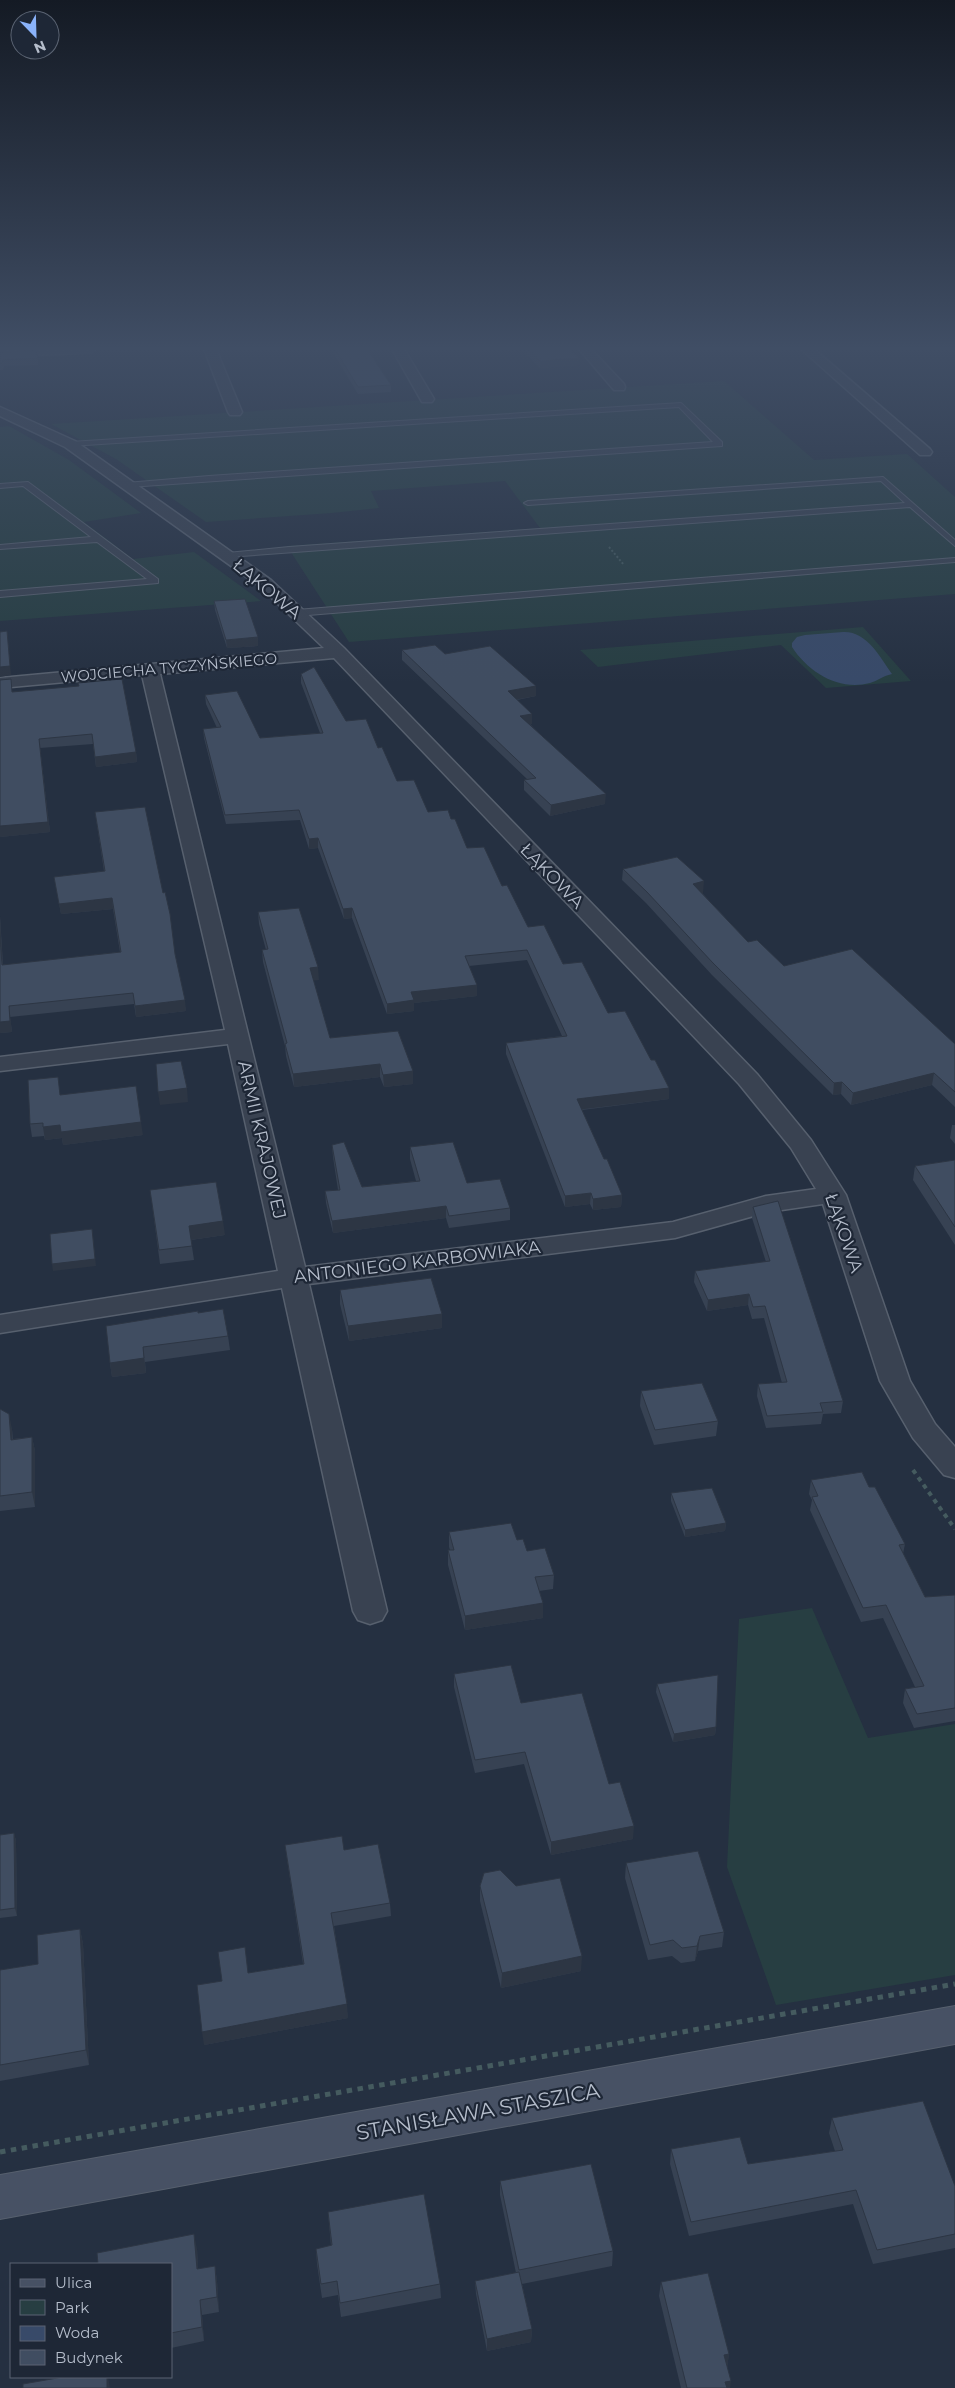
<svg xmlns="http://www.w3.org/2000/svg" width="955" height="2388" font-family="Montserrat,sans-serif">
	<rect width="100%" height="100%" fill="#253041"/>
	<!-- green -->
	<g fill="#273e42">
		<path d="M724 381 814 460 907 454 955 497V594L349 642 287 546 540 528 505 481 371 491 379 508 332 513 206 522 116 459 51 424Z"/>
		<path d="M9 426 69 460 141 513 84 522 133 559 194 552 261 601 0 621V427Z"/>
		<path d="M863 627 911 681 826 688 781 645 598 667 580 650Z"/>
		<path d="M812 1608 868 1738 955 1724V1975L776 2005 727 1867 739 1619Z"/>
	</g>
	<!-- water -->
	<path fill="#384a69" d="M843 632C867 631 880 657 892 674 882 676 878 681 870 683 839 691 809 673 792 647V643L797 637 805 635Z"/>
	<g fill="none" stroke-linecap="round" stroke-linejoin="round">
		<defs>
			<g id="lane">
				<path d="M681 403 722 442V446L129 487H126V483L209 476 713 442 679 407 70 446 66 444 70 442Z"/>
				<path d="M883 477 955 540V546L910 507 227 557 223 555 227 553 289 547 905 503 881 481 528 505 524 503 528 501Z"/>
				<path d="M28 482 158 579V583L0 597V591L147 579 97 542 0 549V545L91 537 23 486 0 488V484Z"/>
				<path d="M955 558V562L296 616 292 613 296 610Z"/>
			</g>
			<g id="street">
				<path d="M204 349H216L242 412 240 415H230L228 412Z"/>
				<path d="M392 349H404L434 399 432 402H422Z"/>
				<path d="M579 349H591L624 384 625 387 624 390H614Z"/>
				<path d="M801 349H814L930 449 932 452 930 455H920Z"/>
				<path d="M0 407 75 441 271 580 344 648 757 1074 811 1140 846 1195 910 1381 935 1424 955 1447V1478L944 1475 913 1438 880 1381 823 1204 768 1212 675 1238 309 1284 387 1611 382 1620 370 1624 358 1620 353 1611 282 1288 0 1333V1315L278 1271 228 1044 0 1071V1057L225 1030 142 675 0 688V678L324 648 259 586 65 447 0 416ZM334 658 739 1084 791 1148 816 1189 766 1196 673 1222 305 1267 160 674Z"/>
			</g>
			<g id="secondary">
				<path d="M0 349H97L91 353 0 357Z"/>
				<path d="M955 2006V2044L0 2219V2175Z"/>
			</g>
		</defs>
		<!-- lane casing -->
		<use href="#lane" stroke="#57606e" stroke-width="2"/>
		<!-- street casing -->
		<use href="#street" stroke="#57606e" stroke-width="3"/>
		<!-- secondary casing -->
		<use href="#secondary" stroke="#57606e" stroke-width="2"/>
		<!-- path-far2 -->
		<g stroke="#455b5f" stroke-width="2" stroke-dasharray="2 2" stroke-linecap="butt">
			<path d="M113 351 164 349"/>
			<path d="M609 547 624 565"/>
		</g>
		<!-- path-far1 -->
		<path stroke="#455b5f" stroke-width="4" stroke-dasharray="4.5 4.5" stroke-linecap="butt" d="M913 1470 955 1529"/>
		<!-- path -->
		<path stroke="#455b5f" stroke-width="5" stroke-dasharray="5.5 5.5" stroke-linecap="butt" d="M0 2152 955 1984"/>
		<!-- lane -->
		<use href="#lane" fill="#394251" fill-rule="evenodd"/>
		<!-- street -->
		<use href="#street" fill="#394251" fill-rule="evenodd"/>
		<!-- secondary -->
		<use href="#secondary" fill="#475164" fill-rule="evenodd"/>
	</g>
	<!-- wall -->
	<g fill="#374253">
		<path d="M332 349H367L391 385V392L358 394 332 351Z"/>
		<path d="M521 349H569L579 365 540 368Z"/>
		<path d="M0 352 38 358V365L4 366 3 370H0Z"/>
		<path d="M214 601 258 646 227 648 215 610Z"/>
		<path d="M402 650 445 654 536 696 517 700 532 724H530L605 804 550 816 524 790V780L527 779 402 660Z"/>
		<path d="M301 674 346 721 378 748 397 781 428 812 451 819 467 848 502 886 528 927 563 964 608 1013 669 1099 582 1110 604 1159 622 1195 621 1207 593 1210 590 1204 565 1207 506 1054V1043L562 1036 527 960 469 966 477 996 414 1003V1011L387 1014 352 918 344 919 318 848 309 849 300 820 226 824 204 738 203 729 217 728 206 704 205 695 260 738 320 733 301 683Z"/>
		<path d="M0 680 13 692 136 752 137 762 96 767 93 744 40 748 50 832 0 837Z"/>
		<path d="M95 812 175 954 186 1011 136 1017 134 1004 10 1017 12 1032 0 1033V916L3 965 120 952 113 909 61 914 56 887 54 877 104 871Z"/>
		<path d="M623 869 703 893H702L748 942 784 966 955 1044V1107L932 1085 851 1105 841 1094 833 1095 712 975 646 903 622 880Z"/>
		<path d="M258 912 319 980H313L330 1038 398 1031 413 1084 384 1087 380 1077 294 1087 286 1056 285 1046 263 962 262 950H266L259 924Z"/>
		<path d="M60 1095 143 1135 63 1145 62 1138 45 1140 44 1136 32 1137 30 1124Z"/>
		<path d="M952 1125H955V1144L950 1138Z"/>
		<path d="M332 1145 362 1187 416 1181 410 1159V1147L467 1183 510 1208V1220L449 1228 446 1218 333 1233 326 1203 325 1191 338 1190 333 1157Z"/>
		<path d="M955 1160V1245L913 1180 915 1166Z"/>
		<path d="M152 1204 225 1235 191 1240 194 1260 160 1264Z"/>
		<path d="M753 1207 843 1401 841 1413 823 1414 821 1424 766 1428 757 1396 758 1384 782 1383 764 1318 752 1319 748 1305 707 1311 694 1282 695 1271 766 1262 752 1218Z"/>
		<path d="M340 1290 442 1328 349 1341 340 1304Z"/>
		<path d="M198 1313 228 1336 230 1350 145 1362 146 1373 112 1377 110 1363Z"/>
		<path d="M641 1391 718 1421 716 1436 654 1445 640 1406Z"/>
		<path d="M0 1409 12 1429 13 1439 32 1437 35 1451V1507L0 1511Z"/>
		<path d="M811 1480 869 1487 905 1544 903 1554 925 1597 955 1595V1721L914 1728 903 1703 905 1689 915 1687 883 1618 861 1622 810 1510 812 1500 809 1494Z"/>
		<path d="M671 1493 726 1523 725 1531 685 1537 671 1501Z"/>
		<path d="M449 1532 517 1540 527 1551 554 1575 553 1589 539 1591 543 1618 465 1630 448 1565V1550H450L449 1547Z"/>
		<path d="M454 1674 521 1703 633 1839 551 1855 524 1764 475 1773 454 1687Z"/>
		<path d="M657 1684 716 1727 715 1735 673 1742 656 1692Z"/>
		<path d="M14 1833 16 1841 17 1916 0 1918V1835Z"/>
		<path d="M285 1845 344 1850 390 1903 391 1916 334 1926 348 2018 204 2045 222 1981 248 1973 303 1964 287 1859Z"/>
		<path d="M626 1863 724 1932 722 1947 698 1951 695 1961 681 1963 672 1956 648 1960 625 1878Z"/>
		<path d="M480 1886 581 1971 501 1988 480 1901Z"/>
		<path d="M80 1929 83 1944 89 2065 0 2081V1970L38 1964Z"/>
		<path d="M832 2118 955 2186V2248L873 2264 853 2204 689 2236 670 2164 671 2149 748 2164 835 2151 829 2133Z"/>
		<path d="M500 2181 613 2251 612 2266 522 2284 532 2329 531 2342 487 2351 476 2294 475 2281 516 2273 500 2195Z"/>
		<path d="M328 2212 440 2284 441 2298 341 2317 338 2295 322 2298 317 2264 316 2249 331 2246Z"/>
		<path d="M197 2249 198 2269 215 2266 217 2281 219 2312 202 2315 204 2341 171 2348V2264Z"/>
		<path d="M661 2282 729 2354 727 2367 730 2388H681L659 2296Z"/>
	</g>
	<!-- shaded-wall -->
	<g fill="#2d3644">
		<path d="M579 358V365L540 368V361Z"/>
		<path d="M7 631 11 675 0 677V667Z"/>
		<path d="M258 637V646L227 648 226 640Z"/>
		<path d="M536 686V696L508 701V691Z"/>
		<path d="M532 714V724L520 726V716Z"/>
		<path d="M39 739 50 832 0 837V826Z"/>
		<path d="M136 752 137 762 96 767 95 757Z"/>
		<path d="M606 794 605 804 550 816 551 805Z"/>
		<path d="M318 838V848L309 849V839Z"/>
		<path d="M704 881 703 893 692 895 693 884Z"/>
		<path d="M112 898 113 909 61 914 59 904Z"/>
		<path d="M352 908V918L344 919 343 909Z"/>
		<path d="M0 916 3 976 2 965 0 936Z"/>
		<path d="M318 967 319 980 311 981 310 968Z"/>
		<path d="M477 985V996L414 1003V1011L387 1014V1004L411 992Z"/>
		<path d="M185 1000 186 1011 136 1017 135 1006Z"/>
		<path d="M9 1006 12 1032 0 1033V1022Z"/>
		<path d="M380 1064V1077L294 1087 293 1074Z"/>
		<path d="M413 1071V1084L384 1087 383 1075Z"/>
		<path d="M934 1073 932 1085 851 1105 853 1093Z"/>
		<path d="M842 1082 841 1094 833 1095 834 1083Z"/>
		<path d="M187 1088 188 1102 160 1105 158 1092Z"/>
		<path d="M669 1088V1099L576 1110 577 1099Z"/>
		<path d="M141 1122 143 1135 63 1145 62 1138 45 1140 43 1127 60 1125Z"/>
		<path d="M591 1193 590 1204 565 1207V1196Z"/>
		<path d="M622 1195 621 1207 593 1210V1199Z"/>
		<path d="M446 1206V1218L333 1233 332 1221Z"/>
		<path d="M223 1221 225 1235 190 1240 189 1226Z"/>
		<path d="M93 1236 96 1266 53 1271 52 1264Z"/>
		<path d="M749 1294 748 1305 707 1311 708 1300Z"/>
		<path d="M442 1314V1328L349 1341 348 1326Z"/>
		<path d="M143 1347 146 1373 112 1377 110 1363Z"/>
		<path d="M9 1414 12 1429 13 1454 11 1440Z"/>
		<path d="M32 1437 35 1451V1507L32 1492Z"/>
		<path d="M726 1523 725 1531 685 1537V1530Z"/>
		<path d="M543 1603V1618L465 1630V1616Z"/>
		<path d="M716 1727 715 1735 673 1742 674 1734Z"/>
		<path d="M634 1826 633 1839 551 1855V1842Z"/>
		<path d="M14 1833 16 1841 17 1916 15 1908Z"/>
		<path d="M80 1929 83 1944 89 2065 86 2050Z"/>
		<path d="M700 1936 698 1951 695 1961 697 1946Z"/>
		<path d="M582 1956 581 1971 501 1988 502 1973Z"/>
		<path d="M347 2004 348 2018 204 2045 202 2032Z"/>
		<path d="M194 2234 197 2249 199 2284 197 2269Z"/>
		<path d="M215 2266 217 2281 219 2312 217 2297Z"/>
		<path d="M200 2300 202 2315 204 2341 202 2327Z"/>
		<path d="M532 2329 531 2342 487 2351V2339Z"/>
		<path d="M729 2354 727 2368 724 2355Z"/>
		<path d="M107 2377H108L110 2388H107Z"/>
		<path d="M731 2381 730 2388H724L725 2382Z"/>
	</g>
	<!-- building -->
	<g fill="#404d61" stroke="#2d3644">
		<path d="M335 349H367L391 385 358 387Z"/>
		<path d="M529 349H569L579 358 540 361Z"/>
		<path d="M36 351 38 358 3 360 2 363 0 364V352Z"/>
		<path d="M245 599 258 637 226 640 214 601Z"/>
		<path d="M7 631 10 666 0 667V632Z"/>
		<path d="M435 645 445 654 490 646 536 686 508 691 532 714 520 716 606 794 551 805 524 780 536 778 402 650Z"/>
		<path d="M314 667 346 721 366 719 378 748 382 747 397 781 414 780 428 812 448 810 451 819H455L467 848 484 847 502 886 507 885 528 927 544 925 563 964 582 962 608 1013 625 1011 651 1060H655L669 1088 577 1099 604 1159H607L622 1195 593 1199 591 1193 565 1196 506 1043 567 1036 527 950 465 956 477 985 411 992 414 1000 387 1004 352 908 343 909 318 838 309 839 299 810 225 815 203 729 221 727 205 695 237 691 260 738 323 733 301 674Z"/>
		<path d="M11 679 12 692 79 686 78 683 122 679 136 752 95 757 92 734 39 739 48 822 0 826V680Z"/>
		<path d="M145 807 163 893 165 892 170 914 175 954 185 1000 135 1006 133 993 9 1006 10 1021 0 1022V936L2 965 121 952 112 898 59 904 54 877 105 871 95 812Z"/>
		<path d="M677 857 704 881 693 884 748 942 757 940 784 966 852 949 955 1044V1092L934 1073 853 1093 842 1082 834 1083 713 963 647 892 623 869Z"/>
		<path d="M299 908 318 967 310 968 330 1038 398 1031 413 1071 383 1075 380 1064 293 1074 285 1044 287 1043 262 950 268 949 258 912Z"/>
		<path d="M181 1061 187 1088 158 1092 156 1064Z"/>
		<path d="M58 1077 60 1095 136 1086 141 1122 61 1132 60 1125 43 1127V1123L30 1124 28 1080Z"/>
		<path d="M344 1142 362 1187 420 1181 410 1147 453 1142 467 1183 500 1179 510 1208 449 1216 446 1206 332 1221 325 1191 340 1190 332 1145Z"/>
		<path d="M955 1160V1227L915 1166Z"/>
		<path d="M216 1182 223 1221 189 1226 192 1246 159 1250 150 1190Z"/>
		<path d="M778 1201 843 1401 820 1403 823 1412 767 1416 758 1384 787 1382 765 1306 753 1307 749 1294 708 1300 695 1271 770 1261 753 1207Z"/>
		<path d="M92 1229 95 1259 52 1264 50 1234Z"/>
		<path d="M431 1278 442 1314 348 1326 340 1290Z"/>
		<path d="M223 1309 228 1336 143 1347 144 1358 110 1363 106 1326 198 1311V1313Z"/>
		<path d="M702 1383 718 1421 655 1430 641 1391Z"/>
		<path d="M0 1409 9 1414 11 1440 32 1437V1492L0 1496Z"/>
		<path d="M862 1472 869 1487H875L905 1544 899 1545 925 1597 955 1595V1708L917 1714 905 1689 924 1686 886 1605 863 1608 812 1497 818 1496 811 1480Z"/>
		<path d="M712 1488 726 1523 685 1530 671 1493Z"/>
		<path d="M511 1523 517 1540 523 1539 527 1551 545 1548 554 1575 535 1577 543 1603 465 1616 448 1550H454L449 1532Z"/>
		<path d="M511 1665 521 1703 582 1693 609 1784 620 1782 634 1826 551 1842 525 1752 475 1760 454 1674Z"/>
		<path d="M718 1675 716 1727 674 1734 657 1684Z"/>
		<path d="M14 1833 15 1908 0 1910V1835Z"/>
		<path d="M342 1836 344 1850 378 1844 390 1903 331 1913 347 2004 202 2032 197 1985 222 1981 218 1952 245 1947 248 1973 304 1964 285 1845Z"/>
		<path d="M698 1851 724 1932 700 1936 697 1946 682 1948 673 1940 650 1945 626 1863Z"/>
		<path d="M500 1870 516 1886 560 1878 582 1956 502 1973 480 1886 484 1873Z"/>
		<path d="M80 1929 86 2050 0 2065V1970L38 1964 37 1935Z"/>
		<path d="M923 2101 955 2186V2234L877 2250 856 2190 691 2222 671 2149 740 2137 748 2164 843 2150 832 2118Z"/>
		<path d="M591 2164 613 2251 519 2270 500 2181Z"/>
		<path d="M424 2194 440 2284 340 2303 337 2281 321 2284 316 2249 332 2245 328 2212Z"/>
		<path d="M194 2234 197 2269 215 2266 217 2297 200 2300 202 2327 171 2333V2264H98L97 2253Z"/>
		<path d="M519 2272 532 2329 487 2339 475 2281Z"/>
		<path d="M708 2273 729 2354 724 2355 731 2381 725 2382 727 2388H687L661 2282Z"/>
		<path d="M63 2377H107V2388H23V2384Z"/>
	</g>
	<!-- sky -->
	<linearGradient id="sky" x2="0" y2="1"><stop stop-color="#141a24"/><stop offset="0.51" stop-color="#404e65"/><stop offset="1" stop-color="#404e65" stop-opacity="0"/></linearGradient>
	<rect width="955" height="683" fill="url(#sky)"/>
	<g text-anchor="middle" stroke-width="4.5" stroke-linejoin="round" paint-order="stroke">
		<!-- far-street labels -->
		<g font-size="15" fill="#b5bdcb" stroke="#1e2736">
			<text transform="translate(169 668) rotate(-5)" y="5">WOJCIECHA TYCZYŃSKIEGO</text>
		</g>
		<!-- street labels -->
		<g font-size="18" fill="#b5bdcb" stroke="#1e2736">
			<text transform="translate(267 589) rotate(40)" y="6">ŁĄKOWA</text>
			<text transform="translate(552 876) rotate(46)" y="6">ŁĄKOWA</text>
			<text transform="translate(262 1140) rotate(77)" y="6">ARMII KRAJOWEJ</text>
			<text transform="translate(844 1233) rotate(71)" y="6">ŁĄKOWA</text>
			<text transform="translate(417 1262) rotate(-7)" y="6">ANTONIEGO KARBOWIAKA</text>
		</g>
		<!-- near-street labels -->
		<g font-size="21" fill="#b5bdcb" stroke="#1e2736">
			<text transform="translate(478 2112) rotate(-10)" y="7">STANISŁAWA STASZICA</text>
		</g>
	</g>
	<!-- legend -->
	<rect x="10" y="2263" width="162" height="115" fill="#1e2736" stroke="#5a6372"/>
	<rect x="20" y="2279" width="25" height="8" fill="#475164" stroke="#5a6372"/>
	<text x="55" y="2288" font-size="15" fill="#b5bdcb">Ulica</text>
	<rect x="20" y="2300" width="25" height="15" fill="#273e42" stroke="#5a6372"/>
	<text x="55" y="2313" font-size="15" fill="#b5bdcb">Park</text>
	<rect x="20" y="2326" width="25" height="15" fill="#384a69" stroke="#5a6372"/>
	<text x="55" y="2338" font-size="15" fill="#b5bdcb">Woda</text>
	<rect x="20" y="2350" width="25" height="15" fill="#404d61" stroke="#5a6372"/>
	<text x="55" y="2363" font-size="15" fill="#b5bdcb">Budynek</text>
	<!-- north arrow -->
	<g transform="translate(35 35) rotate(157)"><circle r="24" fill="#1e2736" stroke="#5a6372"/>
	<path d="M0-4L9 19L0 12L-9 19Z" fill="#8ab3fb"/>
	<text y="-8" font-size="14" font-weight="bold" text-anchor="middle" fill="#b5bdcb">N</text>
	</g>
</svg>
